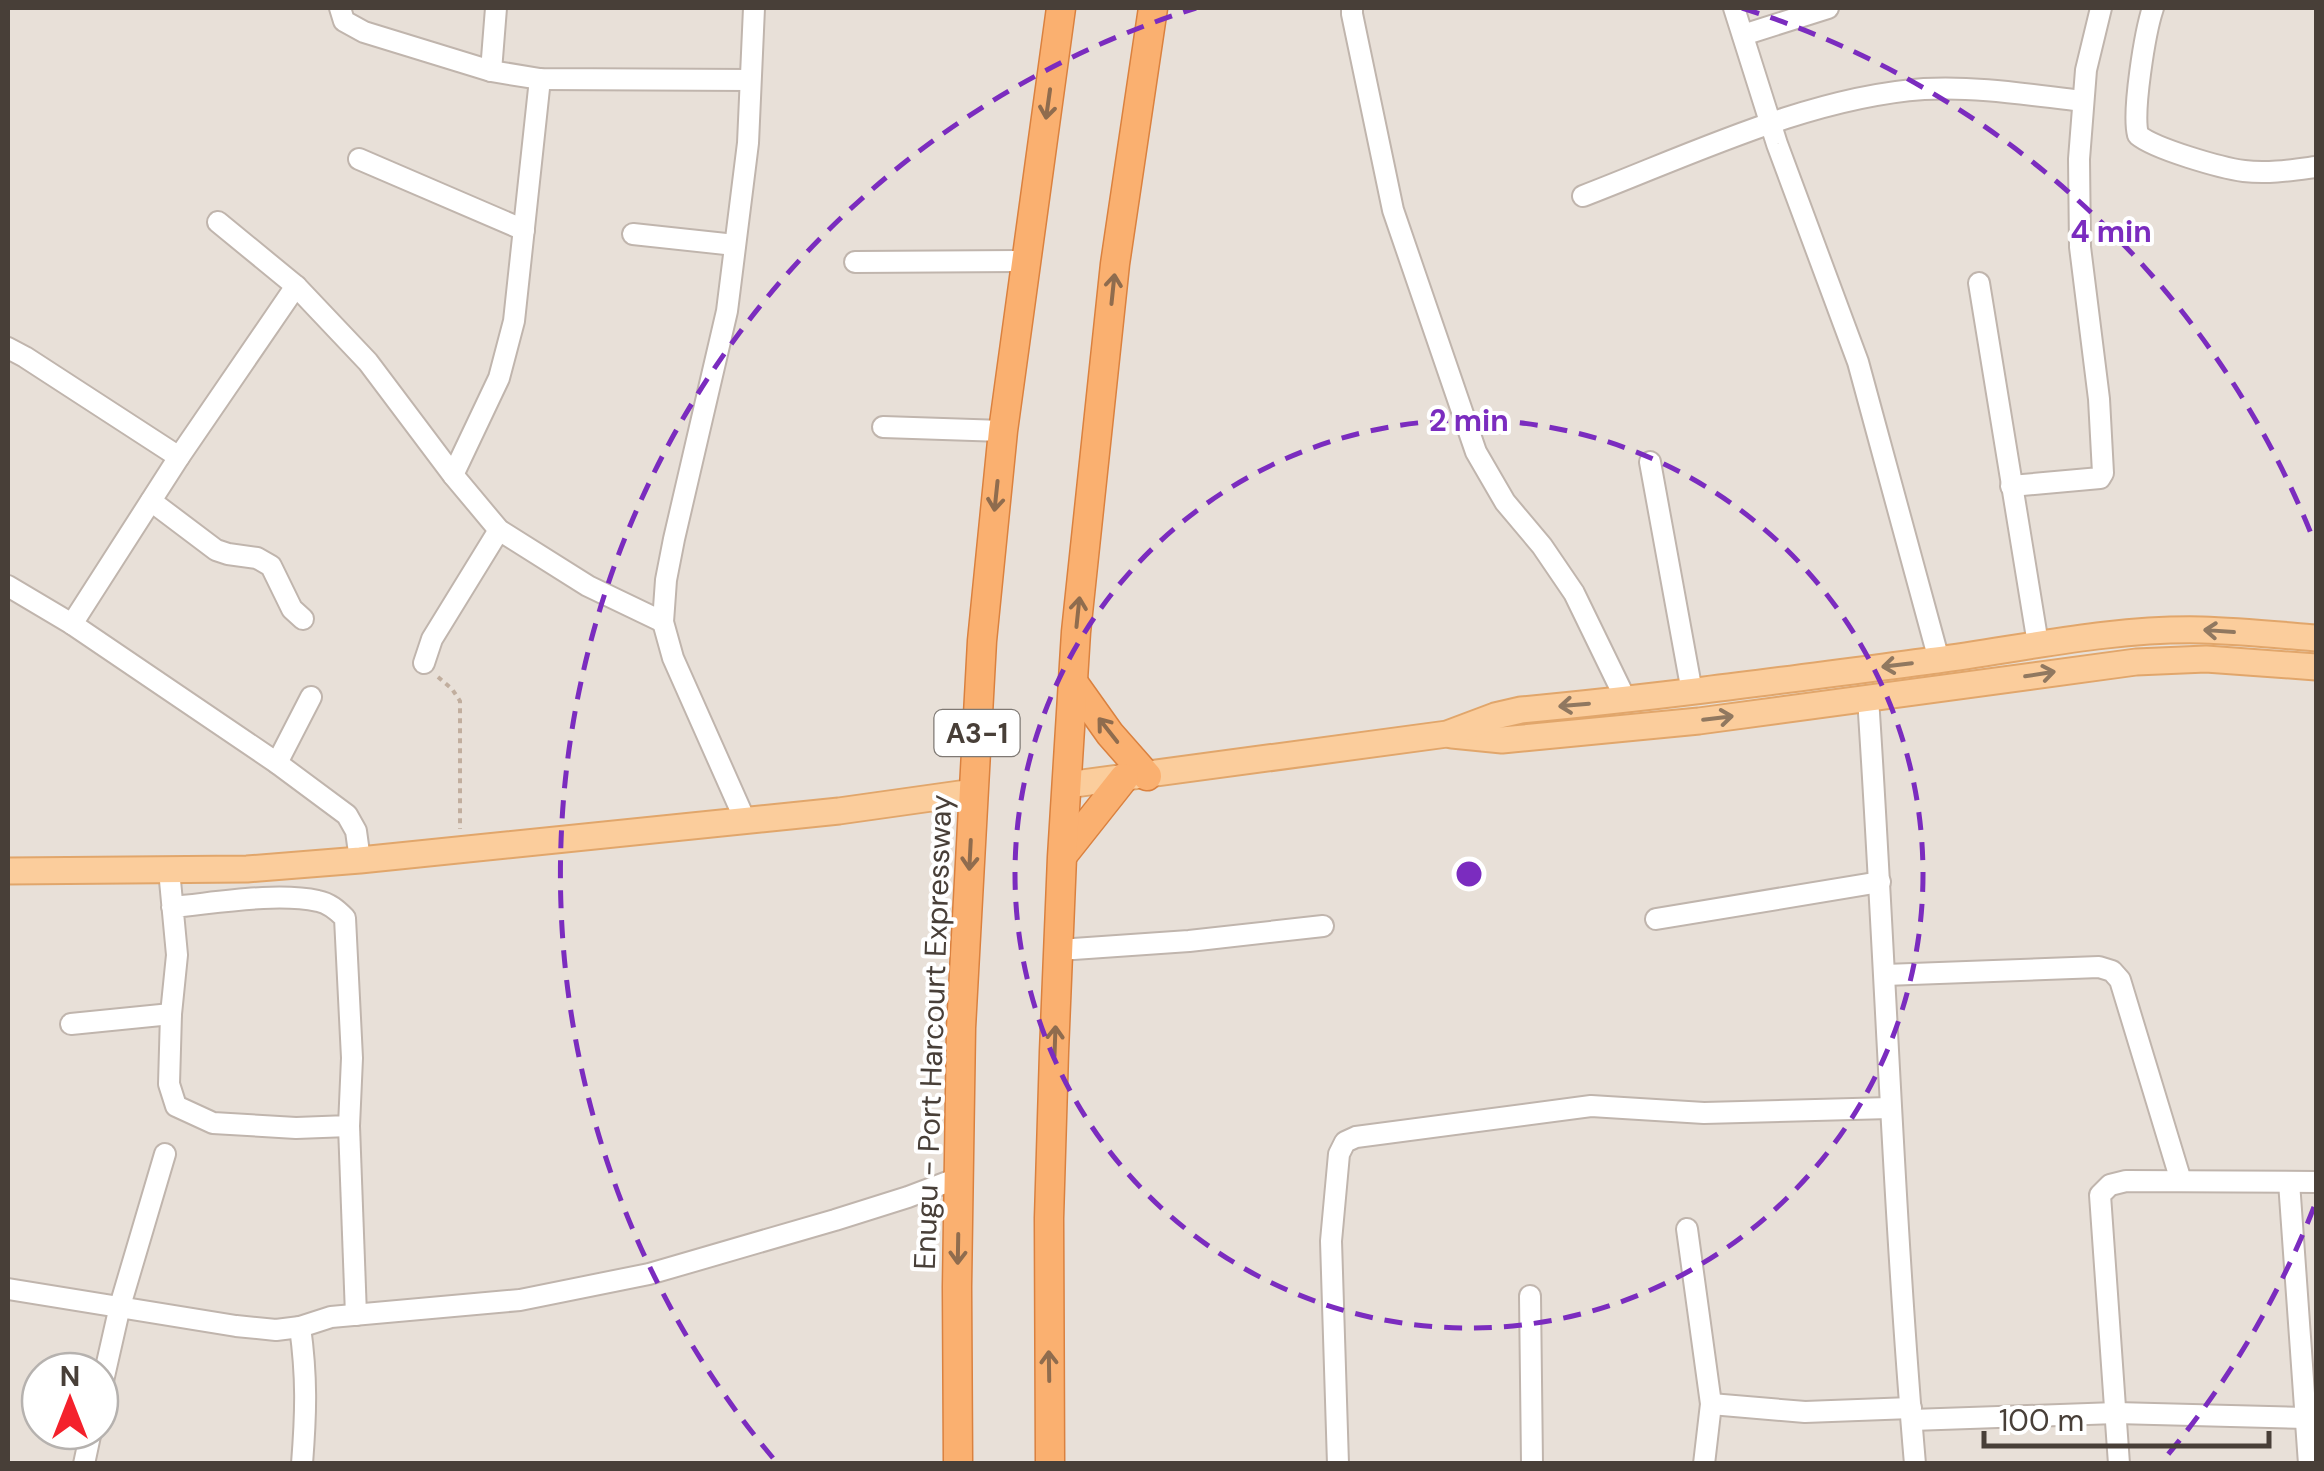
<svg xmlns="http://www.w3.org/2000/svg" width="2324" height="1471" font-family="'DM Sans',sans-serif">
	<rect width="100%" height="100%" fill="#f4efea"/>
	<!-- residential -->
	<path fill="#e8e0d8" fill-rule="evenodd" d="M8 8H2316V1463L8 1464ZM40 1371H100V1431H40Z"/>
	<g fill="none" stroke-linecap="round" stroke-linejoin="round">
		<defs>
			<g id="minor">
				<path d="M340 8 344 21 364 32 491 71 540 79 750 80"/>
				<path d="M1352 8V14L1393 210 1476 452 1505 502 1542 546 1574 593 1626 700"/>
				<path d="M1734 8 1777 144 1858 362 1939 660"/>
				<path d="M2153 8C2145 32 2132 112 2138 135 2155 149 2221 168 2244 171 2268 174 2293 170 2316 167"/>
				<path d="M1743 35 1828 8"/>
				<path d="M491 71 496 8"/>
				<path d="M359 159 524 230"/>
				<path d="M1583 196C1690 155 1809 97 1924 89 1977 86 2030 95 2083 101"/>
				<path d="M218 222 296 286 368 362 453 475 499 530 588 586 663 622"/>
				<path d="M633 234 735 245"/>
				<path d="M855 262 1026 261"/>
				<path d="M1979 283 2038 644"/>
				<path d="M8 348 25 357 179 457"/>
				<path d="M883 427 1003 431"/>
				<path d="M1650 462 1692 692"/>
				<path d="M453 475 499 378 514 321 540 79"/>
				<path d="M2011 486 2100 478 2103 473 2099 399 2080 247 2079 159 2086 70 2101 8"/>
				<path d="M151 501 216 550 228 554 257 558 271 566 292 609 303 619"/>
				<path d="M8 586 72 624 277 763 347 815 356 831 360 860"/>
				<path d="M72 624 179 457 296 286"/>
				<path d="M424 663 432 639 499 530"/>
				<path d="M1868 698C1885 953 1893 1209 1915 1464"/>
				<path d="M277 763 311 697"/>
				<path d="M745 820 673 658 663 622 666 580 674 539 727 311 748 143 754 8"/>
				<path d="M169 870 177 955 171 1014 169 1084 176 1106 213 1123 296 1128 349 1126 352 1058 345 918C337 910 329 903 318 901 276 892 216 903 172 907"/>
				<path d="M1656 919 1880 882"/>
				<path d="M1059 950 1189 941 1323 926"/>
				<path d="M1885 975 2099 967 2112 971 2120 980 2181 1181"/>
				<path d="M71 1024 171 1014"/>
				<path d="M349 1126 356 1315"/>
				<path d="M2289 1182 2309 1464"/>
				<path d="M1687 1229 1711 1404 1704 1464"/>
				<path d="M8 1289 236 1326 276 1330 300 1327 331 1317 520 1300 649 1274 835 1220 908 1197 958 1178"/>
				<path d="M1530 1296 1532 1464"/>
				<path d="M300 1327C307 1377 306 1413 302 1464"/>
				<path d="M100 1394 120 1306 165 1154"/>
				<path d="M1711 1404 1805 1412 1911 1408"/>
				<path d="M1912 1420 2116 1413 2306 1418"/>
				<path d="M84 1464 91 1431"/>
				<path d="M1338 1464 1331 1241 1339 1154 1345 1142 1356 1137 1591 1106 1704 1113 1890 1108"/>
				<path d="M2119 1464 2100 1195 2110 1185 2126 1181 2316 1182"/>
			</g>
			<g id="major">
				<path d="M1452 735 1502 740 1699 721 2136 662 2206 659 2316 667"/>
				<path d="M1067 785 1447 734 1495 716 1521 710C1660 697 1799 678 1937 660 2025 648 2113 628 2202 630 2240 631 2279 635 2316 638"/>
				<path d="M8 871 247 869 360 860 839 811 974 792"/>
			</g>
			<g id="highway">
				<path d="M1073 682 1110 734 1147 776"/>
				<path d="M1063 855 1124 778"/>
				<path d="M958 1464 957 1287 961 1028 982 641 1003 431 1061 8"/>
				<path d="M1050 1464 1049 1218 1054 1052 1062 857 1076 632 1115 264 1153 8"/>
			</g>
		</defs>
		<!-- minor casing -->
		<use href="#minor" stroke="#c0b5ad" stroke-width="24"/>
		<!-- major casing -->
		<use href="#major" stroke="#e1a66b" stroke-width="29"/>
		<!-- highway casing -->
		<use href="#highway" stroke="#da813f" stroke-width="31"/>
		<!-- path -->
		<path stroke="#c1ae9e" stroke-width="4" stroke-dasharray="5 5" stroke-linecap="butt" d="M438 677 452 689 460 701V829"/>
		<!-- minor -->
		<use href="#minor" stroke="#fff" stroke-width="20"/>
		<!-- major -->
		<use href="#major" stroke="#fbcd9c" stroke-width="25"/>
		<!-- highway -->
		<use href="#highway" stroke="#fab070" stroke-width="28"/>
	</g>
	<!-- one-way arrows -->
	<defs><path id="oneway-shaft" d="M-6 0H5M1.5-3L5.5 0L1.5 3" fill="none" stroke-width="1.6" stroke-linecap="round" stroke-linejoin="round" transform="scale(2.5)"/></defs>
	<g stroke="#8f6c4e">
		<use href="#oneway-shaft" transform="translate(1048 104) rotate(98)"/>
		<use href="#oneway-shaft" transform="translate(1113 289) rotate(-84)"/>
		<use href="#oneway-shaft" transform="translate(996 496) rotate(96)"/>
		<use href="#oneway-shaft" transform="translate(1078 612) rotate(-84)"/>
		<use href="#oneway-shaft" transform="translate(1108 730) rotate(-128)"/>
		<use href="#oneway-shaft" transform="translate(970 855) rotate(93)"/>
		<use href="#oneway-shaft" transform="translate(1055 1041) rotate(-88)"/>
		<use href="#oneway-shaft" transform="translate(958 1249) rotate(91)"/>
		<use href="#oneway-shaft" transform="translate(1049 1366) rotate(-91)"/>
	</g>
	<g stroke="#907860">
		<use href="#oneway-shaft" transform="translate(2219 631) rotate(-176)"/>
		<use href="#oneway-shaft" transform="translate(1897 665) rotate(173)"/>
		<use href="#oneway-shaft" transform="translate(2040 674) rotate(-9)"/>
		<use href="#oneway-shaft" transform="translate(1574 705) rotate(175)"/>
		<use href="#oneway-shaft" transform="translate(1718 718) rotate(-7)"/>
	</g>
	<!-- distance rings -->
	<g fill="none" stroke="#7b2cbf" stroke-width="5" stroke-dasharray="18 12">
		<circle cx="1469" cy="874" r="454"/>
		<path d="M2314 1207A908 908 0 0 1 2165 1458M773 1458A908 908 0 0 1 1196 8M1742 8A908 908 0 0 1 2314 541"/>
	</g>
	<g text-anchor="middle" stroke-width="8" stroke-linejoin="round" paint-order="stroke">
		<!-- shield labels -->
		<rect fill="#fff" stroke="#7f7974" stroke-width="2.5" x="934.5" y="710" width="85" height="46" rx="8"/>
		<g font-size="28" font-weight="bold" fill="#483f38">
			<text x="977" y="743">A3-1</text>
		</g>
		<!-- street labels -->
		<g font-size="30" fill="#483f38" stroke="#fff">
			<text transform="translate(933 1032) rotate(-88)" y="10">Enugu - Port Harcourt Expressway</text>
		</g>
	</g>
	<circle cx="1469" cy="874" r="15" fill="#7b2cbf" stroke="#fff" stroke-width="5"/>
	<g font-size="30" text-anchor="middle" font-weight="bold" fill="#7b2cbf" stroke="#fff" stroke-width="8" stroke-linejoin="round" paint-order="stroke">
		<text x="2111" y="242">4 min</text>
		<text x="1469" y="431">2 min</text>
	</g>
	<!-- border -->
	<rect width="2324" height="1471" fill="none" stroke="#483f38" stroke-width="20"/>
	<!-- north arrow -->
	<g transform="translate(70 1401)"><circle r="48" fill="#ffffff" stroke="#b6b2af" stroke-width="2.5"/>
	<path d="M0-8L18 38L0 25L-18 38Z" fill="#f4212c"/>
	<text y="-15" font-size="28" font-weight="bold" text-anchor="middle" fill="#483f38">N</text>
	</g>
	<!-- scale -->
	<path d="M1984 1431v15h285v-15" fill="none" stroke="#483f38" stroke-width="5"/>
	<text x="1999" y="1431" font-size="30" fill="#483f38" stroke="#ffffff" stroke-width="8" paint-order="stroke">100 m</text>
</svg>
